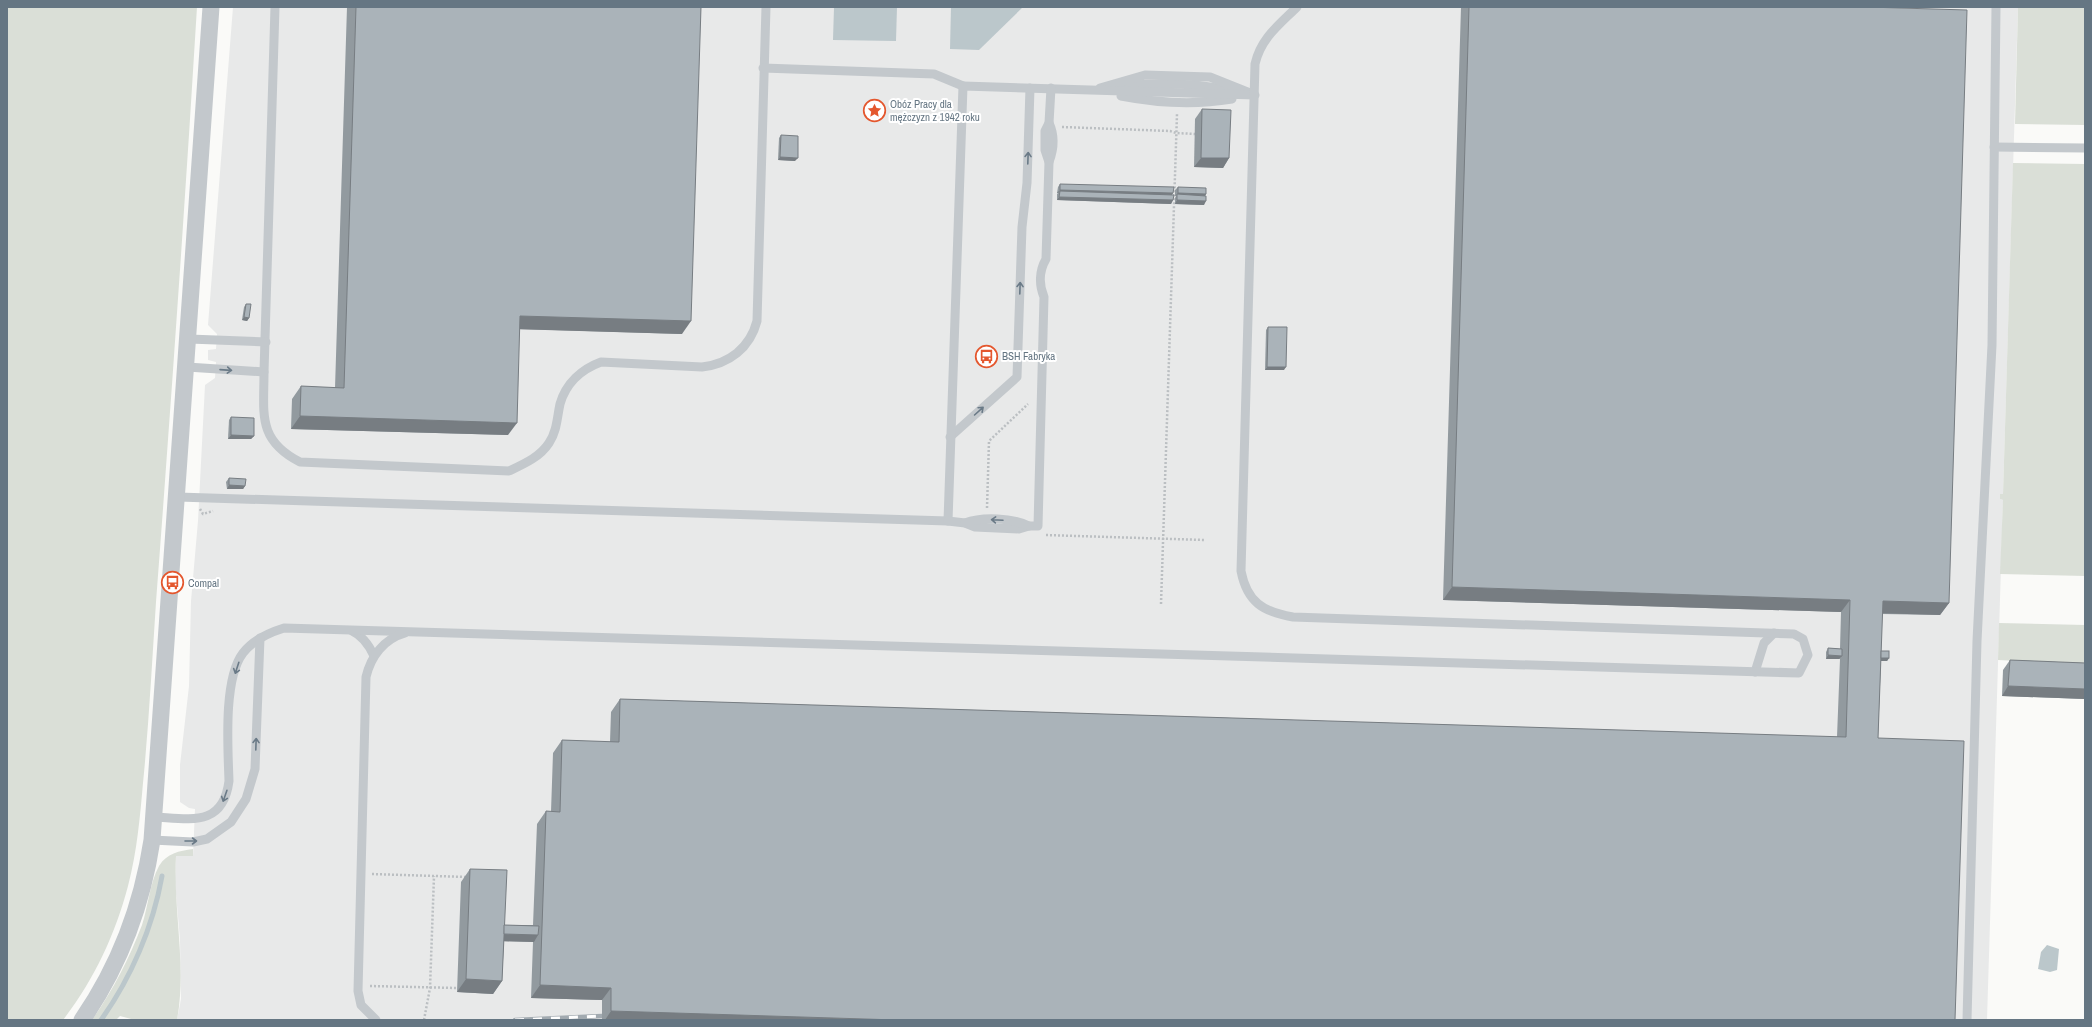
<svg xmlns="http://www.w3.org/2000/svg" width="2092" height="1027" font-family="'Archivo Narrow',sans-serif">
	<rect width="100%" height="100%" fill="#fafaf8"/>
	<!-- built -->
	<path fill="#e8e9e9" d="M233 7H2018L2003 494H2000V499L2003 500V502L1987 1020H177L181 999 180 940 175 882 176 856H193L195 809 189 808 180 802V765L189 686 191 601 198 521 205 385 215 378 216 362 208 360V350L216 349 217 334 208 325Z"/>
	<!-- green -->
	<g fill="#dadfd7">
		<path d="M7 7H197C185 205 171 404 156 602 152 662 149 723 143 783 140 817 137 852 128 886 115 935 94 980 63 1020H7Z"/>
		<path d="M2018 7H2085V125L2015 124Z"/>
		<path d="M2013 163 2085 164V576L2000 574 2003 500 2000 499V494H2003Z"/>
		<path d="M1999 623 2085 625V664L1998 660Z"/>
		<path d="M193 849V856H176C173 911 187 966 177 1020H135L120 1016 116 1020H92C113 990 129 959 142 925 148 907 150 882 159 866 167 853 179 851 193 849Z"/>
	</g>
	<!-- water -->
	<g fill="#bbc7cb">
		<path d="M834 7H897L896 41 833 40Z"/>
		<path d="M951 7H1023L979 50 950 49Z"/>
		<path d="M2047 945 2059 949 2057 970 2050 972 2038 969 2041 952Z"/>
	</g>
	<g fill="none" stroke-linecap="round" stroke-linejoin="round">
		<!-- stream -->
		<path stroke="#bbc7cb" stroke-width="5" d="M101 1020C131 978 153 927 162 876"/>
		<!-- path -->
		<g stroke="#bbbfc2" stroke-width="2.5" stroke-dasharray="2 2" stroke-linecap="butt">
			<path d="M1062 127 1170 131 1176 133 1195 134"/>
			<path d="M987 508 989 441 1028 404"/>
			<path d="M200 509 203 514 213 511"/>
			<path d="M1046 535 1205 540"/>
			<path d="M1161 604 1177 114"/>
			<path d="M372 874 467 877"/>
			<path d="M370 986 457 988"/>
			<path d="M424 1020 430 988 434 876"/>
		</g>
		<!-- service -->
		<g stroke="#c3c8cc" stroke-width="9">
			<path d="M275 7 264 372C264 414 257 440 300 462L509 471C524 464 540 457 549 443 557 431 557 418 560 404 566 383 582 369 601 362L702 367C729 364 750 348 757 321L766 7"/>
			<path d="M763 68 934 74 963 86"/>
			<path d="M1119 87C1156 82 1195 83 1232 91"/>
			<path d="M1100 88 1145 75 1210 77 1250 93"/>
			<path d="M1121 96C1157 103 1196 105 1232 99"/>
			<path d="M1994 147 2085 148"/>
			<path d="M1049 162C1054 149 1055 136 1049 123"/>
			<path d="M189 339 266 342"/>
			<path d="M187 367 264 372"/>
			<path d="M950 437 1017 377 1022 227 1027 183 1030 88"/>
			<path d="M178 497 948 521 963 86 1255 95"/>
			<path d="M948 521 965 523 975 527 1019 529 1029 526H1038L1044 297C1039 285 1039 271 1046 259L1049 162 1045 150V131L1049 123 1051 88"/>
			<path d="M965 523C983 516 1012 518 1029 526"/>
			<path d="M352 631C363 636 369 645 374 656"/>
			<path d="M1755 672 1764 643 1774 633"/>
			<path d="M155 817C191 819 223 827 229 781 228 749 223 679 243 653 253 640 268 633 284 628L1799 673 1808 655 1803 639 1794 634 1293 617C1263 612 1247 602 1241 571L1255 64C1261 38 1279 25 1297 7"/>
			<path d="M152 840 193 842 207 839 231 822 246 799 255 769 260 638"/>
			<path d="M376 1020 361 1005 358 991 366 677C371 656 384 639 405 633"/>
			<path d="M1967 1020 1977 641 1992 345 1996 7"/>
		</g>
		<!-- minor -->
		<path stroke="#c3c8cc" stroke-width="17" d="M82 1020C120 965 142 906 152 840L211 7"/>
		<defs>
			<path id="rail" d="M515 1020 602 1016"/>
		</defs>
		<!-- rail casing -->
		<use href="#rail" stroke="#a2aab0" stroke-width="4.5"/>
		<!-- rail -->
		<use href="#rail" stroke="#fff" stroke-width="3" stroke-dasharray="9" stroke-linecap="butt"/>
	</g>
	<!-- wall -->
	<g fill="#929a9f">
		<path d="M347 7H701L682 334 520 329 508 435 291 429 292 399 301 386 335 388Z"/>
		<path d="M1461 7H1867L1949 603 1940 615 1882 614 1881 651 1889 658 1887 661H1881L1878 738 1955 1020H602V1000L531 998 533 942 504 941 502 981 493 994 457 992 461 882 470 869 504 925H533L537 824 546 811 551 812 553 753 562 740 610 742 611 712 620 699 1837 737 1840 659H1826V652L1828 648 1840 649 1841 612 1443 600Z"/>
		<path d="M1202 109 1229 158 1223 168 1194 167 1195 119Z"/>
		<path d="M781 135 795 161 778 160 779 138Z"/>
		<path d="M1060 184 1173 193 1172 195 1173 200 1171 204 1057 200V194L1058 193H1057L1058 187Z"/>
		<path d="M1178 187 1206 194 1205 196 1204 205 1175 204V198L1176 196H1175V190Z"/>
		<path d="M246 304 249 318 247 321 242 320 244 307Z"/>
		<path d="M1268 327 1284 370H1265L1266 330Z"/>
		<path d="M231 417 254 436 251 439H228L229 420Z"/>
		<path d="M229 478 245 486 243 489H227L226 482Z"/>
		<path d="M2010 660 2085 663V699L2002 696 2003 670Z"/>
	</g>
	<!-- shaded-wall -->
	<g fill="#777d82">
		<path d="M780 157 798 158 795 161 778 160Z"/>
		<path d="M1201 158H1229L1223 168 1194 167Z"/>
		<path d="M1060 190 1173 193 1171 196 1060 191 1058 193H1057Z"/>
		<path d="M1178 193 1206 194 1204 197 1177 194 1175 196Z"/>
		<path d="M1059 197 1173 200 1171 204 1057 200Z"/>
		<path d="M1177 200 1206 201 1204 205 1175 204Z"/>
		<path d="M520 316 691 321 682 334 511 329Z"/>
		<path d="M244 317 249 318 247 321 242 320Z"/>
		<path d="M1267 367H1286L1284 370H1265Z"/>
		<path d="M300 416 517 423 508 435 291 429Z"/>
		<path d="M231 435 254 436 251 439H228Z"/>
		<path d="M229 485 245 486 243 489H227Z"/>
		<path d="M1452 587 1850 600 1841 612 1443 600Z"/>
		<path d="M1883 601 1949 603 1940 615 1874 613Z"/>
		<path d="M1828 655 1842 656 1839 659H1826Z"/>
		<path d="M1875 657 1889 658 1887 661H1872Z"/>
		<path d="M2008 686 2085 689V699L2002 696Z"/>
		<path d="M500 934 538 935 534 942 495 941Z"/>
		<path d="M466 979 502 981 493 994 457 992Z"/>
		<path d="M540 985 611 988 602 1000 531 998Z"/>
		<path d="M611 1011 897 1020H605Z"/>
	</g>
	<!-- building -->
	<g fill="#aab3b9" stroke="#777d82">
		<path d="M356 7H701L691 321 520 316 517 423 300 416 301 386 344 388Z"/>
		<path d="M1469 7H1867L1967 10 1949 603 1883 601 1878 738 1964 741 1955 1020H897L611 1011V988L540 985 546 811 560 812 562 740 619 742 620 699 1846 737 1850 600 1452 587Z"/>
		<path d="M1202 109 1231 110 1229 158H1201Z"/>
		<path d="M781 135 798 136V158L780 157Z"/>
		<path d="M1060 184 1174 187 1173 193 1060 190Z"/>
		<path d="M1178 187 1206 188V194L1178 193Z"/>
		<path d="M1060 191 1174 195 1173 200 1059 197Z"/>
		<path d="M1177 194 1206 196V201L1177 200Z"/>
		<path d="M246 304H251L249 318 244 317Z"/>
		<path d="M1268 327H1287L1286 367H1267Z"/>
		<path d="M231 417 254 418V436L231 435Z"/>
		<path d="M229 478 246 479 245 486 229 485Z"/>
		<path d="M1828 648 1842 649V656L1828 655Z"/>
		<rect x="1881" y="651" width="8" height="7"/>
		<path d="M2010 660 2085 663V689L2008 686Z"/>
		<path d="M470 869 507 870 502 981 466 979Z"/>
		<path d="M504 925 539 926 538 935 504 934Z"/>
	</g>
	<!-- one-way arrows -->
	<defs><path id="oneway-shaft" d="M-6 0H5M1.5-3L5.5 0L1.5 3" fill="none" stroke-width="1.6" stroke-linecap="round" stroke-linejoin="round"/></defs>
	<g stroke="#6a7a87">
		<use href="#oneway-shaft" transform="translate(1028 158) rotate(-88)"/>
		<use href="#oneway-shaft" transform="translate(1020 288) rotate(-88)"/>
		<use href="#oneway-shaft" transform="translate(226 370) rotate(4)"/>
		<use href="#oneway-shaft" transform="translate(979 411) rotate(-42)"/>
		<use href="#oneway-shaft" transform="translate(997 520) rotate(-177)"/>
		<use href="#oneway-shaft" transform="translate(237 668) rotate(108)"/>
		<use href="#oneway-shaft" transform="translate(256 744) rotate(-88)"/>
		<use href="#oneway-shaft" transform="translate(225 796) rotate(109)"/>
		<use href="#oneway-shaft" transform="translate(191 841)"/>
	</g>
	<!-- icons -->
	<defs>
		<symbol id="sight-ring" viewBox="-11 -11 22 22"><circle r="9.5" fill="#fff" stroke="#e4572e" stroke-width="1.5"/><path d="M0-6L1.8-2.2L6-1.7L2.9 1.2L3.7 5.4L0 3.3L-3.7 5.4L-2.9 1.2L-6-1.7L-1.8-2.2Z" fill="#e4572e"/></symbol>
		<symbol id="bus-ring" viewBox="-11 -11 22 22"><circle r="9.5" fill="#fff" stroke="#e4572e" stroke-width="1.5"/><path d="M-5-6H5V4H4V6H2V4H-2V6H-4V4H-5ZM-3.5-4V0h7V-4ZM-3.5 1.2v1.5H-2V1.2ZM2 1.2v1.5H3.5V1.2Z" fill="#e4572e"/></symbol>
	</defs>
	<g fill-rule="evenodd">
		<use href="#sight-ring" x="862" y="98" width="25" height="25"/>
		<use href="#bus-ring" x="974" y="344" width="25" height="25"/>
		<use href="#bus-ring" x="160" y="570" width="25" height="25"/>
	</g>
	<g text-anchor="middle" stroke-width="4" stroke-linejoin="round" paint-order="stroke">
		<!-- poi labels -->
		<g font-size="11" fill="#657683" stroke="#fff" text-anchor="start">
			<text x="890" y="108">Obóz Pracy dla<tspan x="890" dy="13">mężczyzn z 1942 roku</tspan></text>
			<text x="1002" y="360">BSH Fabryka</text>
			<text x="188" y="587">Compal</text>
		</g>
	</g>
	<!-- border -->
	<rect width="2092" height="1027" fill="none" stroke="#657683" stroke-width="16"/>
</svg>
